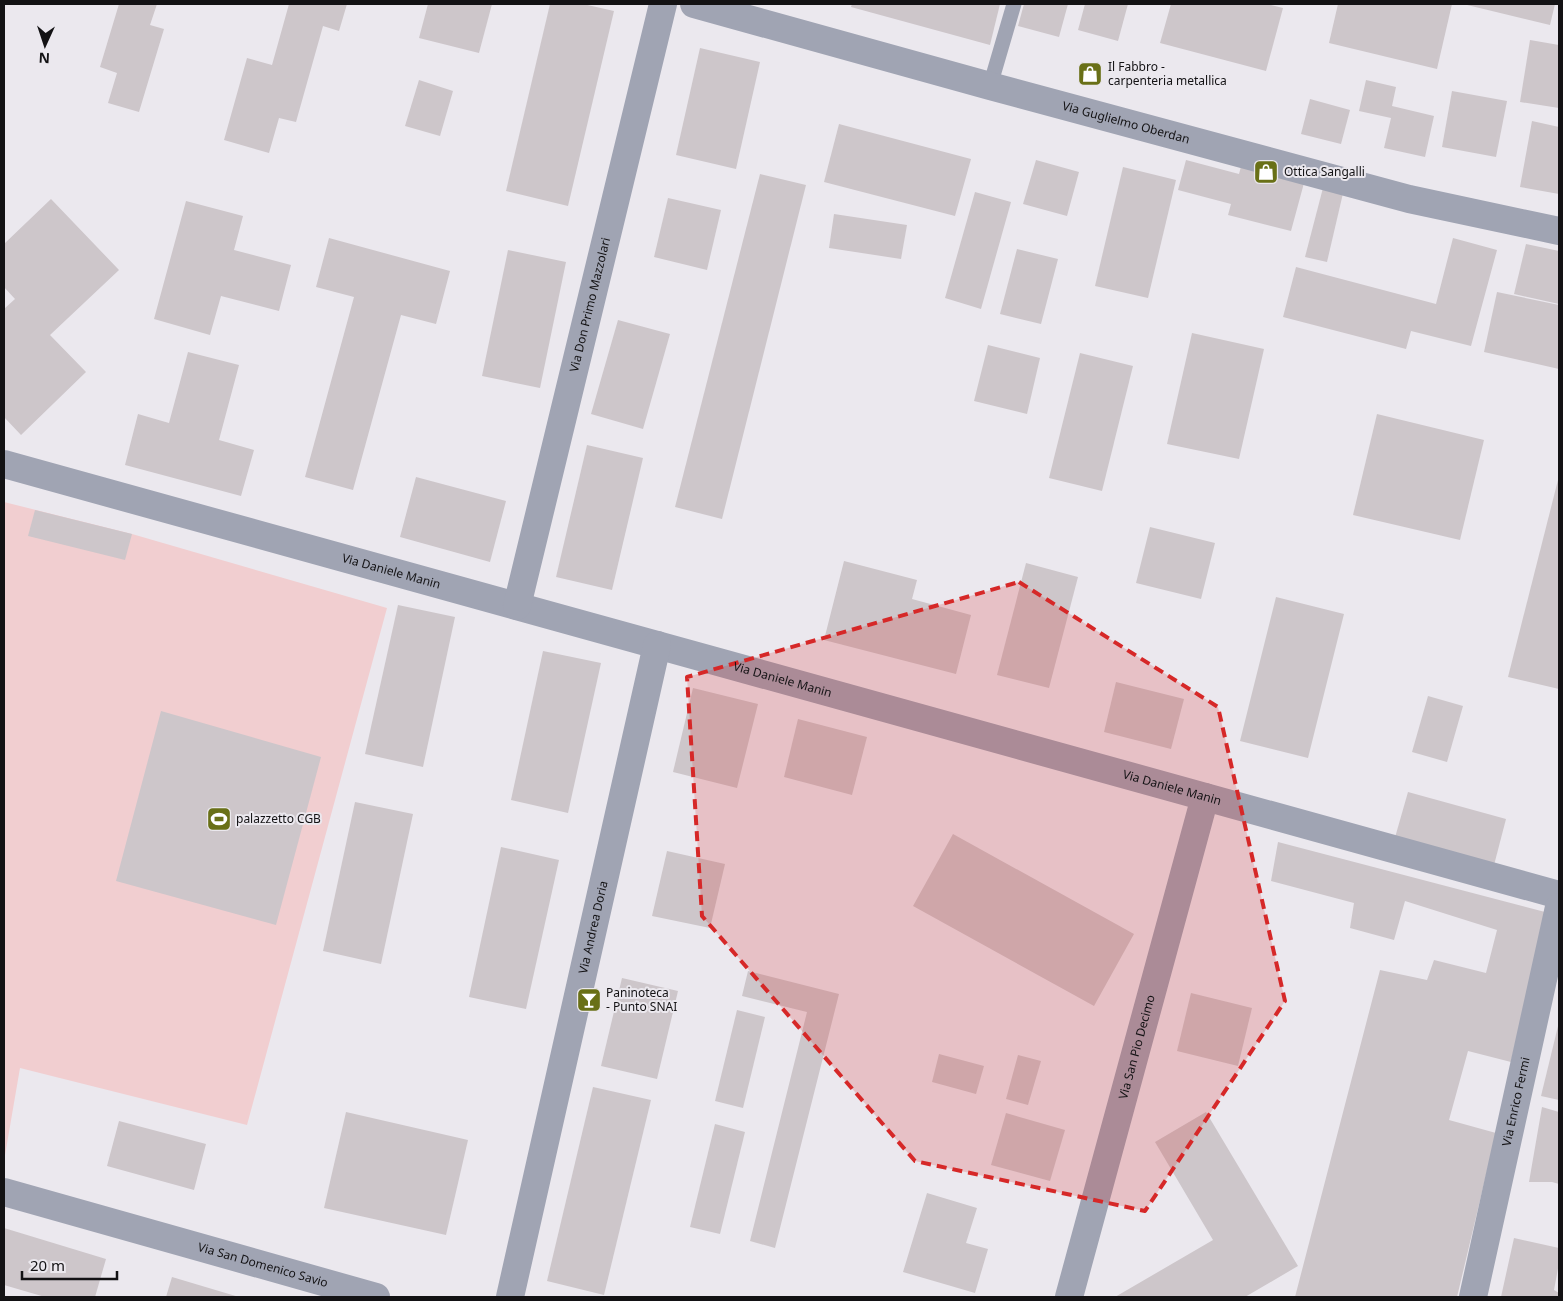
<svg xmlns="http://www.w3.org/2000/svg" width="1563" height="1301" font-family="'Noto Sans',sans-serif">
	<rect width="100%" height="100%" fill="#ebe8ee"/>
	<!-- green -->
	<path fill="#f1ced0" d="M4 502 132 534 387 608 247 1125 20 1068 4 1161Z"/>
	<!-- building -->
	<g fill="#cdc6ca">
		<path d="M119 4H157L150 25 164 29 139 112 108 103 117 73 100 67Z"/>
		<path d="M289 4H347L339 31 323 26 296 122 279 118 269 153 224 140 247 58 272 65Z"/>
		<path d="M428 4H492L479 53 419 38Z"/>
		<path d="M550 4H583L614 11 568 206 506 191Z"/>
		<path d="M852 4H1000L990 45 851 7Z"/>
		<path d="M1024 4H1068L1059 37 1018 26Z"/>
		<path d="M1085 4H1128L1118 41 1078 30Z"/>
		<path d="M1171 4H1267L1283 8 1266 71 1160 43Z"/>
		<path d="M1338 4H1452L1437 69 1329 43Z"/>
		<path d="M1463 4H1555L1550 25Z"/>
		<path d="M1530 40 1559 45V108L1520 102Z"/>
		<path d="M700 48 760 62 736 169 676 155Z"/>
		<path d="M419 80 453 91 440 136 405 126Z"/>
		<path d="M1366 80 1396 87 1392 106 1434 116 1425 157 1384 148 1391 118 1359 111Z"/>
		<path d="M1452 91 1507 101 1496 157 1442 147Z"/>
		<path d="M1310 99 1350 110 1341 144 1301 134Z"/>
		<path d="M1532 121 1559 127V194L1520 187Z"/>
		<path d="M839 124 971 159 955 216 824 182Z"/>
		<path d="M1244 155 1307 172 1291 231 1228 215 1231 204 1178 190 1186 160 1239 174Z"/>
		<path d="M1036 160 1079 172 1067 216 1023 204Z"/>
		<path d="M1123 167 1176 180 1148 298 1095 286Z"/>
		<path d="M760 174 806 185 722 519 675 507Z"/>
		<path d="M1324 184 1344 189 1327 262 1305 257Z"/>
		<path d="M975 192 1011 202 981 309 945 298Z"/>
		<path d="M668 198 721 210 707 270 654 257Z"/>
		<path d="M51 199 119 270 50 335 86 372 21 435 4 417V309L15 299 4 287V244Z"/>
		<path d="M186 201 243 216 234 250 291 265 279 311 221 296 210 335 154 319Z"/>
		<path d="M834 214 907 225 901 259 829 248Z"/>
		<path d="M329 238 450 271 436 324 401 315 353 490 305 477 354 297 316 287Z"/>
		<path d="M1453 238 1497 250 1471 346 1411 331 1406 349 1283 317 1296 267 1436 304Z"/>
		<path d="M1526 244 1559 251V304L1514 294Z"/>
		<path d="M1017 249 1058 259 1041 324 1000 314Z"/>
		<path d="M508 250 566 262 540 388 482 376Z"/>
		<path d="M1497 292 1559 305V369L1484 352Z"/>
		<path d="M618 320 670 334 643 429 591 414Z"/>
		<path d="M1192 333 1264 349 1239 459 1167 444Z"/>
		<path d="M988 345 1040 358 1027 414 974 401Z"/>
		<path d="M188 352 239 365 219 440 254 450 241 496 125 465 138 414 169 423Z"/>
		<path d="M1080 353 1133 366 1102 491 1049 478Z"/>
		<path d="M1377 414 1484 440 1460 540 1353 515Z"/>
		<path d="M587 445 643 458 612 590 556 577Z"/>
		<path d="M1559 476V689L1508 677Z"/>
		<path d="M416 477 506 501 490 562 400 537Z"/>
		<path d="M35 510 132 534 125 560 28 536Z"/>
		<path d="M1150 527 1215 543 1201 599 1136 583Z"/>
		<path d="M844 561 917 580 912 599 971 615 956 674 824 640Z"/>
		<path d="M1026 563 1078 577 1049 688 997 675Z"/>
		<path d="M1276 597 1344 614 1308 758 1240 741Z"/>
		<path d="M398 605 455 617 423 767 365 754Z"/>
		<path d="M543 651 601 663 568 813 511 800Z"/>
		<path d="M1116 682 1184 699 1171 749 1104 732Z"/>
		<path d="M693 688 758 704 737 788 673 772Z"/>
		<path d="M1428 696 1463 706 1447 762 1412 752Z"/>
		<path d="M161 711 321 757 276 925 116 881Z"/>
		<path d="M798 719 867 737 852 795 784 777Z"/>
		<path d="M1408 792 1506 819 1493 869 1394 841Z"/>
		<path d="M355 802 413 814 381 964 323 951Z"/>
		<path d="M953 834 1134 934 1094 1006 913 906Z"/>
		<path d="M1278 842 1545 912 1511 1062 1468 1051 1449 1120 1496 1133 1457 1297H1295L1380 970 1427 980 1434 960 1486 973 1497 930 1405 901 1394 940 1350 928 1354 903 1271 881Z"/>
		<path d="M501 847 559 860 526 1009 469 997Z"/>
		<path d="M667 851 725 864 710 928 652 916Z"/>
		<path d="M748 971 839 994 775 1248 750 1241 807 1012 742 996Z"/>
		<path d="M622 978 678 991 657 1079 601 1066Z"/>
		<path d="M1191 993 1252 1008 1238 1066 1177 1051Z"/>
		<path d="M737 1010 765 1017 743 1108 715 1101Z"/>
		<path d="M1559 1022V1100L1541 1096Z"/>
		<path d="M939 1054 984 1066 976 1094 932 1082Z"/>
		<path d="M1018 1055 1041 1061 1028 1105 1006 1099Z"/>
		<path d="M593 1087 651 1100 604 1295 547 1281Z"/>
		<path d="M1542 1107 1559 1112V1184L1552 1182H1529Z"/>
		<path d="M346 1112 468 1140 446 1235 324 1208Z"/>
		<path d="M1206 1112 1298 1266 1245 1297H1115L1213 1240 1155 1142Z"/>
		<path d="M1006 1113 1065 1130 1050 1181 991 1165Z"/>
		<path d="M119 1121 206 1144 194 1190 107 1166Z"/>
		<path d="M715 1124 745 1132 720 1234 690 1227Z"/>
		<path d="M927 1193 977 1208 966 1243 988 1249 975 1293 903 1272Z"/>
		<path d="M4 1228 106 1259 95 1297H45L4 1285Z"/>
		<path d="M1514 1238 1559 1248V1263L1554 1290 1559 1293V1297H1501Z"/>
		<path d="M172 1277 239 1297H166Z"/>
	</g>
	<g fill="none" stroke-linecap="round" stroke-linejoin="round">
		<!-- lane -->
		<path stroke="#a0a4b3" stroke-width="15" d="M990 86 1014 4"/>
		<!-- street -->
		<g stroke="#a0a4b3" stroke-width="28">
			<path id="s1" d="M694 4 990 86 1409 199 1559 231"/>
			<path id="s2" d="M4 464 1559 895"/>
			<path id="s3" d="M517 606 663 4"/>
			<path id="s4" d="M4 1192 376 1297"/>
			<path id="s5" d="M510 1297 657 645"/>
			<path id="s6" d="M1069 1297 1205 797"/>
			<path id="s7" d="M1473 1297 1559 907"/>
		</g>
	</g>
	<!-- marked area -->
	<path fill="#d62828" fill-opacity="0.2" stroke="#d62828" stroke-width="4" stroke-dasharray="10 6" stroke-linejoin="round" d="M1019 582 1218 707 1285 1001 1145 1211 915 1161 702 916 687 677Z"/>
	<!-- icons -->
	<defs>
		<symbol id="shop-square" viewBox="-11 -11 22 22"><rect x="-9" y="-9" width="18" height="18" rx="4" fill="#697017" stroke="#ebe8ee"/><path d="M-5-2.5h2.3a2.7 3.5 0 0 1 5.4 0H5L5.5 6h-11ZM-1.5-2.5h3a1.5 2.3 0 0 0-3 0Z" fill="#fff"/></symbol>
		<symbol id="stadium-square" viewBox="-11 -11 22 22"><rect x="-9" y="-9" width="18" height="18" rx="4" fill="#697017" stroke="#ebe8ee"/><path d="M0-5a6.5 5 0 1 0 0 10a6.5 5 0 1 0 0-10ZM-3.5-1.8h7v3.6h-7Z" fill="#fff"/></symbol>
		<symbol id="bar-square" viewBox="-11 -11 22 22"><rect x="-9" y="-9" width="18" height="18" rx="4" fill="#697017" stroke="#ebe8ee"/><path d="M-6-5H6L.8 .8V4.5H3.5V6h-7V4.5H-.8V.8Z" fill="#fff"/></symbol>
	</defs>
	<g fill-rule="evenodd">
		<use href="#shop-square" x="1076" y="60" width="28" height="28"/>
		<use href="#shop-square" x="1252" y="158" width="28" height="28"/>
		<use href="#stadium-square" x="205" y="805" width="28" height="28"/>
		<use href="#bar-square" x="575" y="986" width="28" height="28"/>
	</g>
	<g text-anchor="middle" stroke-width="4" stroke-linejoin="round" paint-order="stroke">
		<!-- poi labels -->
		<g font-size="12" fill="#131214" stroke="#ebe8ee" text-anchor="start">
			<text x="1108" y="71">Il Fabbro -<tspan x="1108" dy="14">carpenteria metallica</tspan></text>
			<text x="1284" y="176">Ottica Sangalli</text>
			<text x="236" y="823">palazzetto CGB</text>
			<text x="606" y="997">Paninoteca<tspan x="606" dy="14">- Punto SNAI</tspan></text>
		</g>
		<!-- street labels -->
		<g font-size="12" fill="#131214" stroke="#ebe8ee">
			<text dy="4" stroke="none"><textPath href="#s1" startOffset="448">Via Guglielmo Oberdan</textPath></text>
			<text dy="4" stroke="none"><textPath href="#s3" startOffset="310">Via Don Primo Mazzolari</textPath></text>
			<text dy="4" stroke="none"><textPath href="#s2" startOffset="402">Via Daniele Manin</textPath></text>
			<text dy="4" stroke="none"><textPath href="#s2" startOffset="808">Via Daniele Manin</textPath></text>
			<text dy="4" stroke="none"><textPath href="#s2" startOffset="1212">Via Daniele Manin</textPath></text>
			<text dy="4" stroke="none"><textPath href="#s5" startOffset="379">Via Andrea Doria</textPath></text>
			<text dy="4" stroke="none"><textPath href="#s6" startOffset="259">Via San Pio Decimo</textPath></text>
			<text dy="4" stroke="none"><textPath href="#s7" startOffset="200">Via Enrico Fermi</textPath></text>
			<text dy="4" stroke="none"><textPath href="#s4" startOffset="269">Via San Domenico Savio</textPath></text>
		</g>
	</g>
	<!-- border -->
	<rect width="1563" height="1301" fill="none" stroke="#131214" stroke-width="10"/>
	<!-- north arrow -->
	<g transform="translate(45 45) rotate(183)" stroke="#ebe8ee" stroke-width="4" paint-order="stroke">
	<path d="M0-4L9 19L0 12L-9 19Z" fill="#131214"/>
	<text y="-8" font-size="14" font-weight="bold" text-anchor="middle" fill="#131214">N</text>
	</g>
	<!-- scale -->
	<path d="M22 1271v8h95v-8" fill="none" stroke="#131214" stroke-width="2.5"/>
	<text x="30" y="1271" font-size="15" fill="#131214" stroke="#ebe8ee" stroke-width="4" paint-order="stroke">20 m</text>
</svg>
